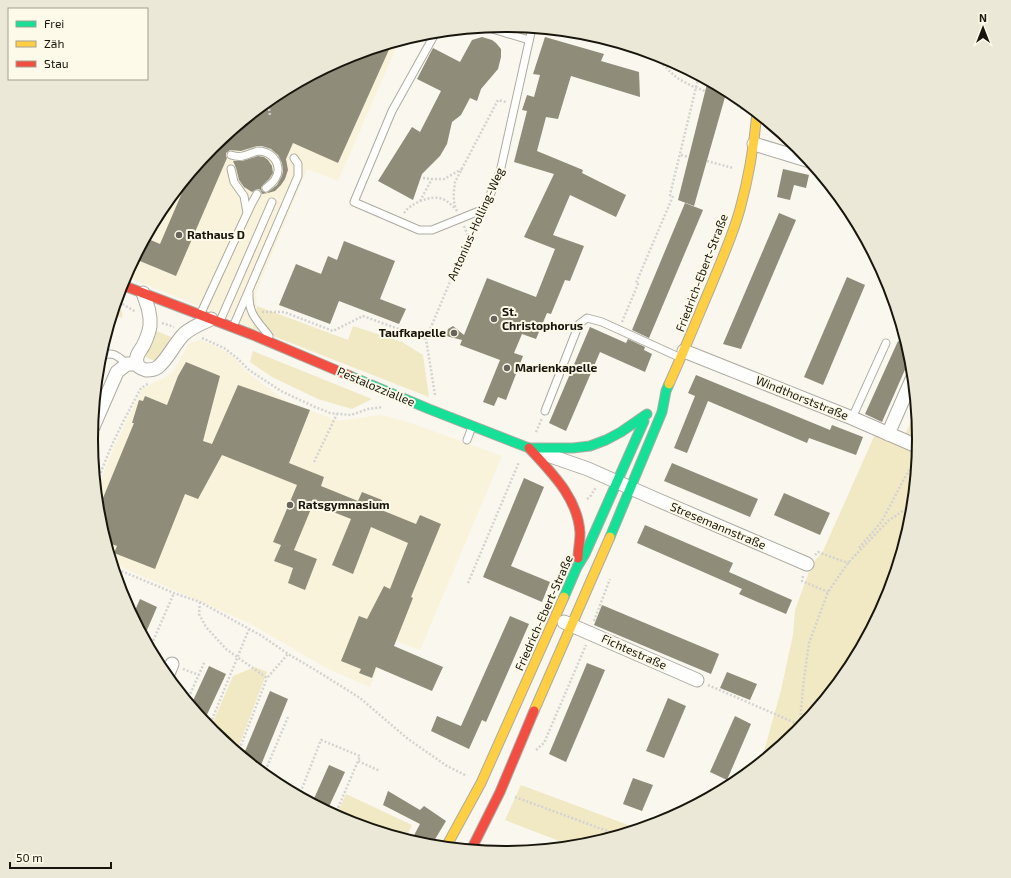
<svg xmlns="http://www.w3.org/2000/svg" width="1011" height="878" font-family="'Exo 2',sans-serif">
	<rect width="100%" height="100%" fill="#f9f7ee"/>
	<!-- built -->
	<g fill="#f9f3db">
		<path d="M399 41 338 181 307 169 256 292 257 306 253 328 125 276 161 209 213 146 276 95 347 56Z"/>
		<path d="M200 340 218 347 228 353 235 359 249 374 286 401 338 421 381 415 411 423 502 456 420 650 396 641 389 642 370 687 328 669 249 623 112 563 99 520 97 490 114 447 143 388 164 378 173 372 189 343Z"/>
	</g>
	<!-- green -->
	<g fill="#f1e8c4">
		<path d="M115 305C122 308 123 311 122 318L113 314Z"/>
		<path d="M257 306 348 340 353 326 402 342 423 355 429 397 253 328Z"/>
		<path d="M156 331 174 338 159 363 144 356 151 344Z"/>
		<path d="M253 351 372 399 352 409 318 399 272 377 250 362Z"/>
		<path d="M917 411 919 439 911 520 888 598 850 669 798 732 761 762 781 690 793 635 795 610 812 564 823 551 877 430 902 440Z"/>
		<path d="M255 667 267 672 237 751 210 729 233 676Z"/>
		<path d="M521 785 639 829 586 845 572 846 505 820Z"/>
		<path d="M346 794 412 825 405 839 347 821 336 816Z"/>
	</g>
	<!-- building -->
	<g fill="#8f8c7a">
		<path d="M482 37 492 40 496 43 501 49V57L498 69 481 89 477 101 470 98 461 115 452 122 447 144 440 156 422 174 413 200 378 181 412 127 420 132 441 91 417 79 433 48 460 62 472 40Z"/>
		<path d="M545 37 604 54 601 61 639 72 640 97 571 76 558 119 546 117 537 151 583 170 582 173 626 195 616 217 570 195 553 235 584 246 570 281 565 280 551 314 547 313 536 339 522 334 514 353 523 356 506 400 498 397 494 406 483 402 500 360 460 345 462 340 446 336 448 329 453 326 464 335 487 278 536 297 555 249 524 237 554 174 514 162 527 111 522 110 527 95 534 97 540 75 533 74Z"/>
		<path d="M392 43 338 163 293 143 286 159 288 170 285 179 281 185 275 191 268 193 262 194 261 191 259 189 255 190 252 192 244 187 239 180 236 168 233 161H242L258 156 264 157 268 160 272 166 273 173 269 179 262 186 261 188 262 191 267 193 277 185 282 176 283 171 282 163 278 155 271 149 262 146H257L241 151 230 150 226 153V156L227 158 176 276 135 259 146 238 160 244 190 174 213 146 276 95 347 56Z"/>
		<path d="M708 80 727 90 694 206 678 200Z"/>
		<path d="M783 169 809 175 806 188 794 185 790 200 777 197Z"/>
		<path d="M685 203 703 210 649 338 632 330Z"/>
		<path d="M779 213 796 220 741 349 723 344Z"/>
		<path d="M344 241 395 261 380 299 406 309 399 324 339 301 330 324 279 305 296 264 321 274 328 256 337 260Z"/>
		<path d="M847 277 865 285 823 385 804 377Z"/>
		<path d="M590 327 626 343 628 339 645 347 644 350 652 354 645 372 600 352 566 431 549 423Z"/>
		<path d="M898 341 907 345 911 356 882 422 865 414Z"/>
		<path d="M186 362 220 376 203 441 212 444 238 385 310 410 289 463 324 477 321 486 358 501 362 492 382 500 379 509 416 524 420 515 441 524 411 597 413 598 394 646 443 667 432 691 376 667 372 678 359 673 361 669 341 661 359 616 367 619 384 586 390 589 408 543 371 527 353 574 332 565 351 519 313 504 294 550 317 559 305 590 288 583 293 568 274 561 281 545 273 542 297 485 222 455 198 499 185 494 155 569 114 553 117 546 106 542 99 520 98 510 134 423H132L139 400 143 401 145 396 167 405 178 376Z"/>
		<path d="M696 375 830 430 832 425 863 437 856 455 809 438 807 443 708 401 687 453 674 448 695 396 688 393Z"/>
		<path d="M672 463 758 499 750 517 664 481Z"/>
		<path d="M524 478 544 487 511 566 550 582 542 602 483 577Z"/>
		<path d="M784 493 830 513 820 535 774 515Z"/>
		<path d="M645 525 733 563 729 572 792 600 786 614 739 594 742 589 637 543Z"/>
		<path d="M140 599 157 607 144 637 133 615Z"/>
		<path d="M602 605 719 654 711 674 594 625Z"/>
		<path d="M510 616 529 624 486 722 482 720 469 749 431 731 437 716 461 726Z"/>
		<path d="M587 663 605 670 566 762 549 754Z"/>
		<path d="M209 666 226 674 204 721 191 705Z"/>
		<path d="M727 672 757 684 750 700 720 688Z"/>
		<path d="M270 691 288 699 259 770 243 756Z"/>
		<path d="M668 698 686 706 664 758 646 751Z"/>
		<path d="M735 716 751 724 727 780 710 772Z"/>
		<path d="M329 765 345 772 327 811 312 803Z"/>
		<path d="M633 778 653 785 642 811 623 804Z"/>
		<path d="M388 791 420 810 424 806 446 821 431 846 425 845 411 841 420 824 383 805Z"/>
	</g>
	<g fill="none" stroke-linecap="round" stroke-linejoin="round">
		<defs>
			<g id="lane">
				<path d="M486 27 529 40"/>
				<path d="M436 32 392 111 354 202 419 230H432L484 209 500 172 532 28"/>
				<path d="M231 155C234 156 239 157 243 156 248 155 253 152 258 151 268 151 277 158 278 168 279 177 273 183 266 188"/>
				<path d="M231 169 234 182 244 196 247 213"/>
				<path d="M249 293C248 314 257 320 269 336"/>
				<path d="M200 315 244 220 252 203 257 194"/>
				<path d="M220 321 272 202"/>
				<path d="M233 327 298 176V164L294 158"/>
				<path d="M100 357C112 350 118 356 127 364"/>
				<path d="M545 411 579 324 587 318 602 322 681 358"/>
				<path d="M852 418 886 343"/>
				<path d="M467 440 472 427"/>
			</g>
			<g id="street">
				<path d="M754 144 810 161"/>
				<path d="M143 293C147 304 151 314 150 326 149 333 146 340 143 346 140 351 135 356 137 363 138 367 142 369 146 370 150 370 154 370 158 367 168 359 174 344 184 334 192 327 202 323 211 319"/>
				<path d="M684 351 852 418 919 447"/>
				<path d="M93 427 117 372 127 364H137"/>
				<path d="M888 434 913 377"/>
				<path d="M539 452 588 469 651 497 807 564"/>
				<path d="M564 622 697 680"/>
				<path d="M167 676 172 664"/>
			</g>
			<g id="fast">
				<path d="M350 376 429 409 529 448H573L590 446 606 440 621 432 647 414"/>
				<path d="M610 537 662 412 666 391 669 384"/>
				<path d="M564 597 577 567 585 554 644 421"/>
			</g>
			<g id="slow">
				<path d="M669 384C684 351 697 319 711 286 721 261 733 235 740 209 749 177 754 145 757 113"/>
				<path d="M534 711 610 537"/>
				<path d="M446 847 481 783 564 597"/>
			</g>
			<g id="jam">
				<path d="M122 285 253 335 350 376"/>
				<path d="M529 448C552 473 578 498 580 533 580 542 578 550 578 558"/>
				<path d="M471 850 500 792 534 711"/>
			</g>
		</defs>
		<!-- lane casing -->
		<use href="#lane" stroke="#adaba2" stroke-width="9"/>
		<!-- street casing -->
		<use href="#street" stroke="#adaba2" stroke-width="15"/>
		<!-- fast casing -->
		<use href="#fast" stroke="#adaba2" stroke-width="11"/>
		<!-- slow casing -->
		<use href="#slow" stroke="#adaba2" stroke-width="11"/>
		<!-- jam casing -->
		<use href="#jam" stroke="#adaba2" stroke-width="11"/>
		<!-- path -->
		<g stroke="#d4d3d0" stroke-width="2.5" stroke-dasharray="2 2" stroke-linecap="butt">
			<path d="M585 33 626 45"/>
			<path d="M644 50 655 57 677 78 692 86 705 91"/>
			<path d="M725 95 742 109"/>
			<path d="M268 101 270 116"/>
			<path d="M681 155 689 157"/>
			<path d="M707 161 733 168"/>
			<path d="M423 178 432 179H444L462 169"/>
			<path d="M420 201 432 179"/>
			<path d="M457 211C452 202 454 191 455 182L498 100 506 102"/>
			<path d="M404 213C410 204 428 196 439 198 446 199 450 204 455 208"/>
			<path d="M464 226 469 239"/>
			<path d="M119 302 136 312"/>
			<path d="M262 312H284L333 331 363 316 426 339"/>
			<path d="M622 322 638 284 636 283 673 196 670 195 699 75"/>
			<path d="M162 323 174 327"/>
			<path d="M202 338 224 348 237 358 249 370 281 391 315 407 330 413 351 415 368 409 382 407"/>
			<path d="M435 395 426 339 462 253 478 222"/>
			<path d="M536 432 542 418"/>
			<path d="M314 462 337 414"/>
			<path d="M96 484 111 447 123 422 141 388 149 383"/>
			<path d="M587 499 590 497 596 487"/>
			<path d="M859 548 882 521 904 479 917 458"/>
			<path d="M815 555 818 552 848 563 849 562"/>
			<path d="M114 568 174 593 200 602 262 636 288 654 317 671 360 698 408 739 447 766 467 776"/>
			<path d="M803 576 802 581 828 592"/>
			<path d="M468 583 519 462"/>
			<path d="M200 602 199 614 206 627 226 649 267 678 288 654"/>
			<path d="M594 621 610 579"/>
			<path d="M150 648 174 593"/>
			<path d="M155 657 161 660"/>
			<path d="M183 669 199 675"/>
			<path d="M708 685 800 725"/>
			<path d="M187 701 205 661"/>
			<path d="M209 727 249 629"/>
			<path d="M799 731 804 679 809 643 828 592 848 563 888 521 913 504"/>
			<path d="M536 750 544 743 586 645"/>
			<path d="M238 753 267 678"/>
			<path d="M264 774 288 717"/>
			<path d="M299 796 321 740 360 756 358 761 380 771"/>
			<path d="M515 797 618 835"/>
			<path d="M335 815 358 761"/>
		</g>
		<!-- lane -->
		<use href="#lane" stroke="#fefefc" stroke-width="7"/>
		<!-- street -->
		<use href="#street" stroke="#fefefc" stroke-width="13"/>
		<!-- fast -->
		<use href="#fast" stroke="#16e098" stroke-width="9"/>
		<!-- slow -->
		<use href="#slow" stroke="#ffcf43" stroke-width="9"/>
		<!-- jam -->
		<use href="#jam" stroke="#f24e42" stroke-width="9"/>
	</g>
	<!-- markers -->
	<g fill="#67655b" stroke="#fefae9" stroke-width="1.5">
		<circle cx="179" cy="235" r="4"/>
		<circle cx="494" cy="319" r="4"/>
		<circle cx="454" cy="333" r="4"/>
		<circle cx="507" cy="368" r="4"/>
		<circle cx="290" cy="505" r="4"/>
	</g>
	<g text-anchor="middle" stroke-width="4" stroke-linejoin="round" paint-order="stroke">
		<!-- street labels -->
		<g font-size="12" fill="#18160c" stroke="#fefae9">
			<text transform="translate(476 224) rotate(-66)" y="4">Antonius-Holling-Weg</text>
			<text transform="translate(702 273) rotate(-69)" y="4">Friedrich-Ebert-Straße</text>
			<text transform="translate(376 387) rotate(23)" y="4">Pestalozziallee</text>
			<text transform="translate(802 398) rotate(22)" y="4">Windthorststraße</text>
			<text transform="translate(718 526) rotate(23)" y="4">Stresemannstraße</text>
			<text transform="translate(544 613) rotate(-66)" y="4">Friedrich-Ebert-Straße</text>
			<text transform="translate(634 652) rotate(24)" y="4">Fichtestraße</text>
		</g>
		<!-- poi labels -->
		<g font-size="12" font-weight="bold" fill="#18160c" stroke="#fefae9" text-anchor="start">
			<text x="187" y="239">Rathaus D</text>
			<text x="502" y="316">St.<tspan x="502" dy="14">Christophorus</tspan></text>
			<text x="446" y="337" text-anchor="end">Taufkapelle</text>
			<text x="515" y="372">Marienkapelle</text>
			<text x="298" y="509">Ratsgymnasium</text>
		</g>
	</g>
	<!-- crop -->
	<path d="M0 0H1011V878H0ZM98 439a407 407 0 1 1 814 0a407 407 0 1 1-814 0Z" fill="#ece8d7" fill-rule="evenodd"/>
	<path fill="none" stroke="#18160c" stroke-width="2" d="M98 439a407 407 0 1 1 814 0a407 407 0 1 1-814 0Z"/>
	<!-- legend -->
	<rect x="8" y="8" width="140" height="72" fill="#fefae9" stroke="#a29f91"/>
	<rect x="16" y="21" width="20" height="6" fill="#16e098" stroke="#a29f91"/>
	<text x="44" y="28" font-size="12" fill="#18160c">Frei</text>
	<rect x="16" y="41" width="20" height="6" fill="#ffcf43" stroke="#a29f91"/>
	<text x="44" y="48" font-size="12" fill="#18160c">Zäh</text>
	<rect x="16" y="61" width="20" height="6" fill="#f24e42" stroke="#a29f91"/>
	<text x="44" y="68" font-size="12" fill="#18160c">Stau</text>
	<!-- north arrow -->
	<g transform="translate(983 28)" stroke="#fefae9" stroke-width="3" paint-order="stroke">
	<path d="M0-3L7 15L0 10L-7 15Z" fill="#18160c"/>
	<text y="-6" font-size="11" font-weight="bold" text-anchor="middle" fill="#18160c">N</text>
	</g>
	<!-- scale -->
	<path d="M10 862v6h101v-6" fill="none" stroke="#18160c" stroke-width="2"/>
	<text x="16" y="862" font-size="12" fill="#18160c" stroke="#fefae9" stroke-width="3" paint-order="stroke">50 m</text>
</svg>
